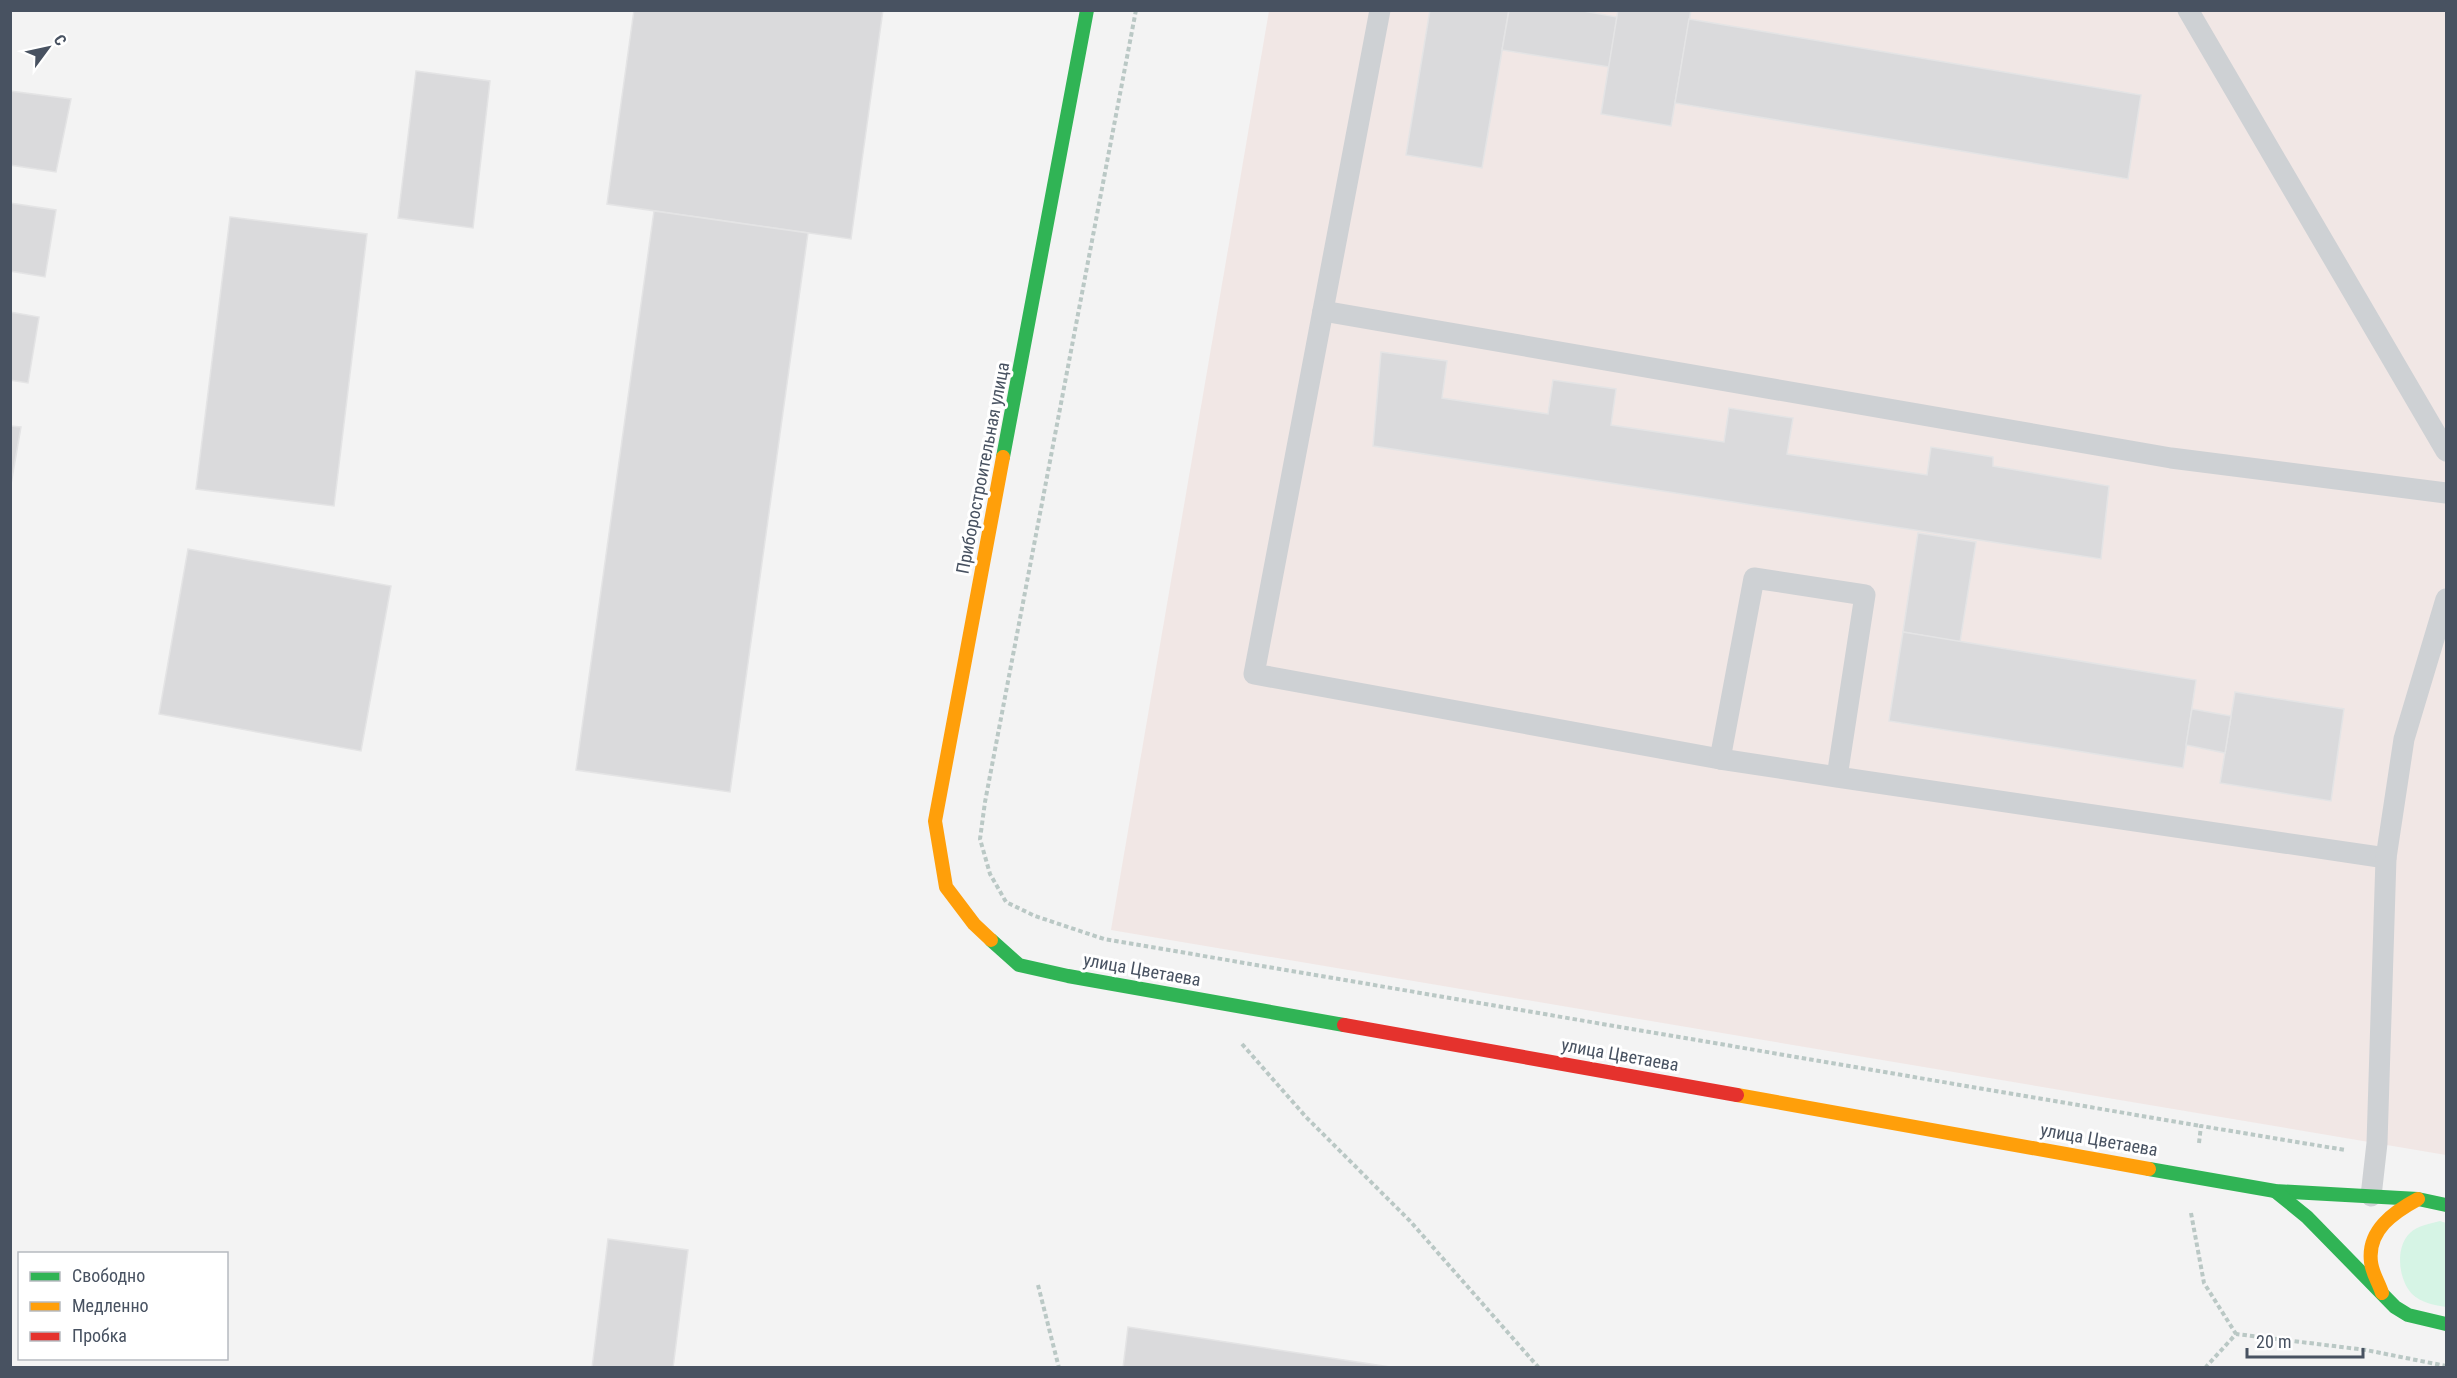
<svg xmlns="http://www.w3.org/2000/svg" width="2457" height="1378" font-family="'Roboto Condensed',sans-serif">
	<rect width="100%" height="100%" fill="#f3f3f3"/>
	<!-- medical -->
	<path fill="#f1e7e5" d="M1269 11H2446V1155L1111 930Z"/>
	<!-- green -->
	<path fill="#d6f4e5" d="M2440 1221 2446 1223V1307C2435 1305 2421 1303 2412 1294 2398 1279 2395 1247 2410 1233 2418 1225 2430 1224 2440 1221Z"/>
	<!-- building -->
	<g fill="#dadadc" stroke="#e4e4e5" stroke-width="1.5">
		<path d="M634 10H883L851 239 607 204Z"/>
		<path d="M1430 10H1509L1482 168 1406 155Z"/>
		<path d="M1509 10H1578L1617 17 1609 67 1502 50Z"/>
		<path d="M1618 10H1691L1671 126 1601 114Z"/>
		<path d="M1689 19 2141 95 2128 179 1675 103Z"/>
		<path d="M416 71 490 81 473 228 398 218Z"/>
		<path d="M10 91 71 99 56 172 10 165Z"/>
		<path d="M10 203 56 210 45 277 10 271Z"/>
		<path d="M654 211 808 233 730 792 576 770Z"/>
		<path d="M230 217 367 234 334 506 196 489Z"/>
		<path d="M10 312 39 317 28 383 10 380Z"/>
		<path d="M1381 352 1447 361 1442 398 1548 414 1553 380 1616 389 1611 425 1724 442 1729 408 1793 418 1787 454 1927 475 1931 447 1993 457V466L2109 486 2101 559 1373 446Z"/>
		<path d="M10 426 21 427 10 490Z"/>
		<path d="M1918 533 1976 542 1960 642 1903 632Z"/>
		<path d="M188 549 391 586 361 751 159 714Z"/>
		<path d="M1903 632 2196 680 2183 768 1889 721Z"/>
		<path d="M2235 692 2344 709 2331 801 2220 783Z"/>
		<path d="M2192 709 2231 716 2225 753 2186 745Z"/>
		<path d="M608 1239 688 1250 673 1368H592Z"/>
		<path d="M1128 1327 1397 1368H1123Z"/>
	</g>
	<g fill="none" stroke-linecap="round" stroke-linejoin="round">
		<!-- path -->
		<g stroke="#bac8c5" stroke-width="4" stroke-dasharray="4.5 3" stroke-linecap="butt">
			<path d="M1136 10 985 802 980 839 990 874 1006 902 1035 916 1104 939 2201 1126"/>
			<path d="M1242 1044 1306 1117 1410 1221 1539 1368"/>
			<path d="M2199 1143 2201 1126 2345 1150"/>
			<path d="M2191 1213 2204 1283 2236 1334"/>
			<path d="M1038 1285 1059 1368"/>
			<path d="M2205 1368 2236 1334 2366 1350 2446 1366"/>
		</g>
		<!-- lane -->
		<g stroke="#ced1d4" stroke-width="21">
			<path d="M1380 10 1254 674 1720 759"/>
			<path d="M2188 10 2446 451"/>
			<path d="M1323 311 2171 458 2446 493"/>
			<path d="M1837 777 1720 759 1754 578 1865 595 1837 777 2386 858"/>
			<path d="M2371 1196 2377 1143 2386 858 2404 739 2446 599"/>
		</g>
		<!-- fast -->
		<g stroke="#30b455" stroke-width="14">
			<path d="M1003 457 1087 10"/>
			<path d="M991 940 1019 965 1068 976 1344 1025"/>
			<path d="M2149 1169 2275 1191 2418 1199 2446 1205"/>
			<path d="M2275 1191 2307 1217 2395 1307 2408 1315 2446 1324"/>
		</g>
		<!-- slow -->
		<g stroke="#ff9f0a" stroke-width="14">
			<path d="M991 940 974 924 946 887 935 821 1003 457"/>
			<path d="M1737 1095 2149 1169"/>
			<path d="M2382 1293C2379 1283 2372 1273 2371 1262 2367 1230 2394 1212 2418 1199"/>
		</g>
		<!-- jam -->
		<path stroke="#e5322d" stroke-width="14" d="M1344 1025 1737 1095"/>
	</g>
	<g text-anchor="middle" stroke-width="6" stroke-linejoin="round" paint-order="stroke">
		<!-- street labels -->
		<g font-size="18" fill="#485261" stroke="#fff">
			<text transform="translate(983 468) rotate(-79)" y="6">Приборостроительная улица</text>
			<text transform="translate(1142 970) rotate(10)" y="6">улица Цветаева</text>
			<text transform="translate(1620 1055) rotate(10)" y="6">улица Цветаева</text>
			<text transform="translate(2099 1140) rotate(10)" y="6">улица Цветаева</text>
		</g>
	</g>
	<!-- border -->
	<rect width="2457" height="1378" fill="none" stroke="#485261" stroke-width="24"/>
	<!-- legend -->
	<rect x="18" y="1252" width="210" height="108" fill="#ffffff" stroke="#b6bac0" stroke-width="1.5"/>
	<rect x="30" y="1272" width="30" height="9" fill="#30b455" stroke="#b6bac0" stroke-width="1.5"/>
	<text x="72" y="1282" font-size="18" fill="#485261">Свободно</text>
	<rect x="30" y="1302" width="30" height="9" fill="#ff9f0a" stroke="#b6bac0" stroke-width="1.5"/>
	<text x="72" y="1312" font-size="18" fill="#485261">Медленно</text>
	<rect x="30" y="1332" width="30" height="9" fill="#e5322d" stroke="#b6bac0" stroke-width="1.5"/>
	<text x="72" y="1342" font-size="18" fill="#485261">Пробка</text>
	<!-- north arrow -->
	<g transform="translate(48 48) rotate(57)" stroke="#ffffff" stroke-width="4.5" paint-order="stroke">
	<path d="M0-4.5L10 22L0 15L-10 22Z" fill="#485261"/>
	<text y="-9" font-size="16" font-weight="bold" text-anchor="middle" fill="#485261">С</text>
	</g>
	<!-- scale -->
	<path d="M2247 1348v9h116v-9" fill="none" stroke="#485261" stroke-width="3"/>
	<text x="2256" y="1348" font-size="18" fill="#485261" stroke="#ffffff" stroke-width="4.5" paint-order="stroke">20 m</text>
</svg>
